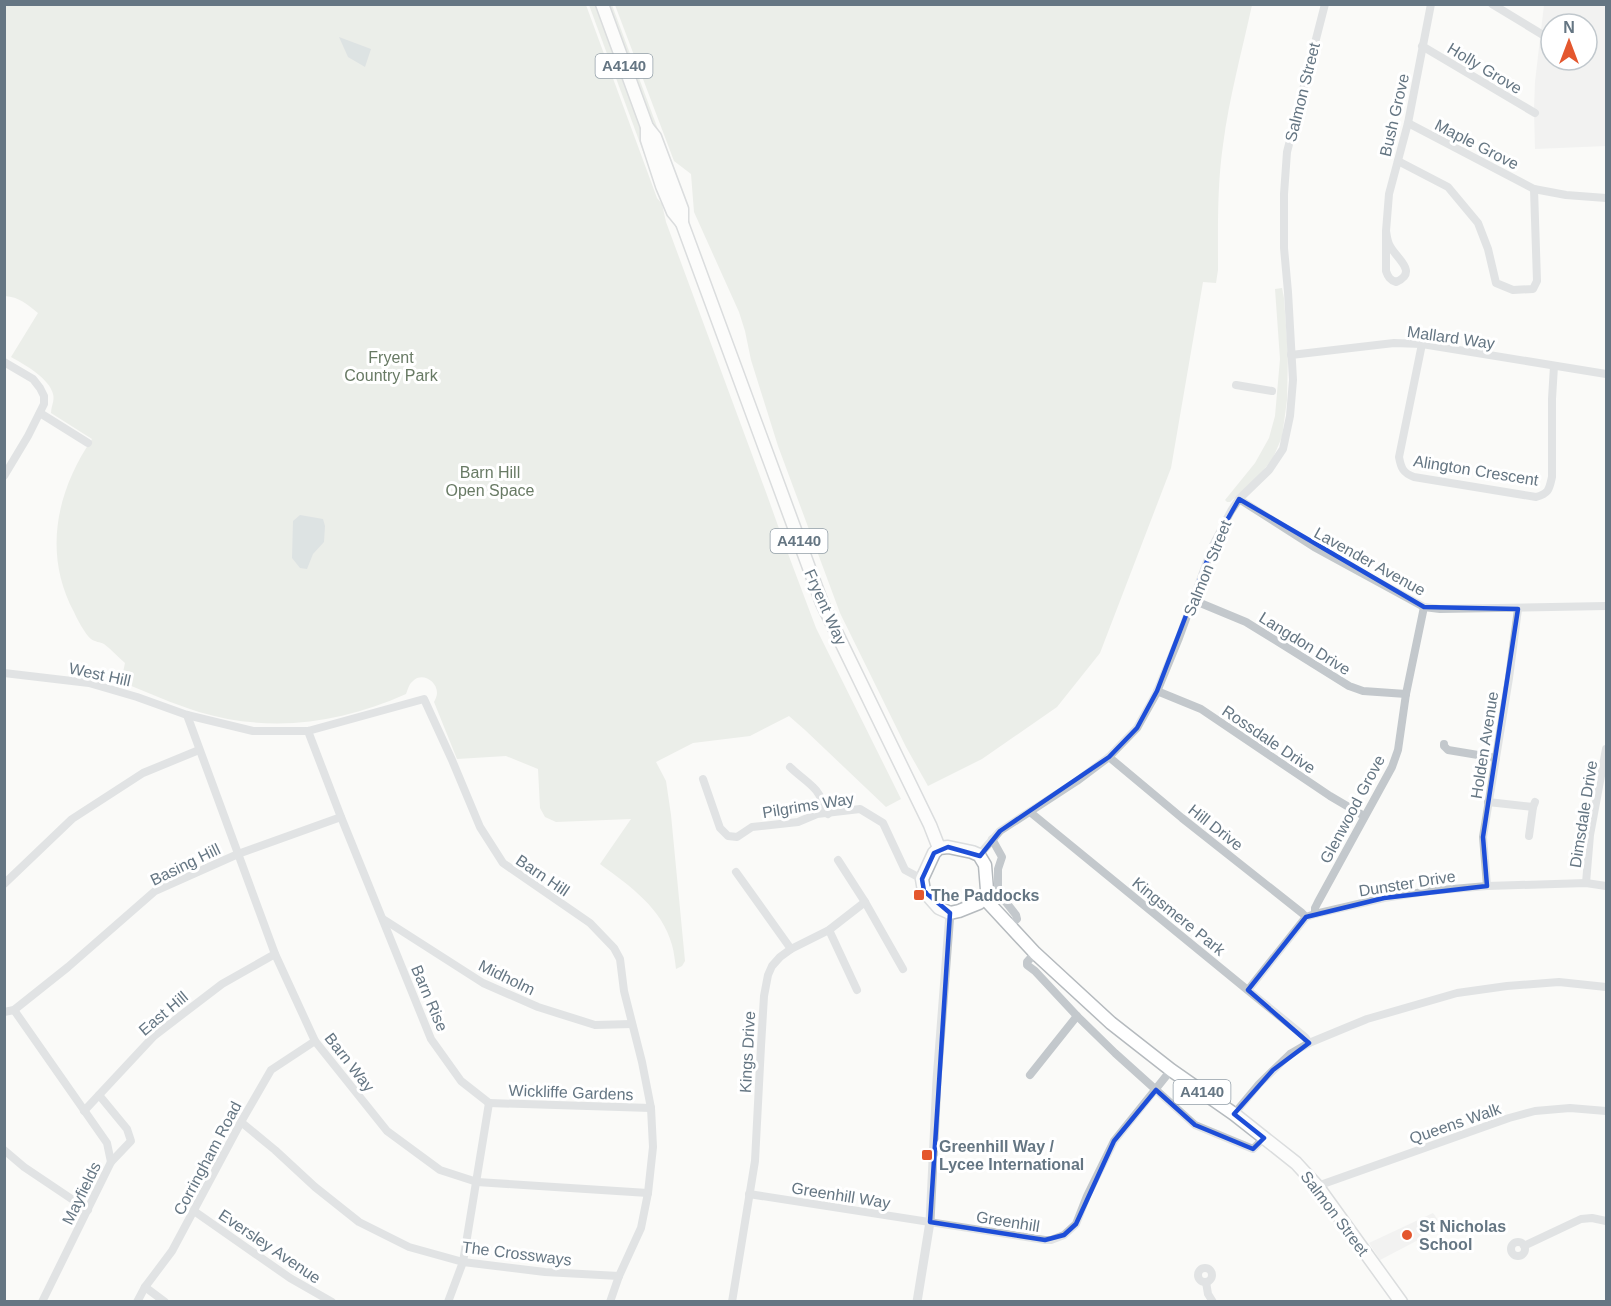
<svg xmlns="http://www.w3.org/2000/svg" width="1611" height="1306" font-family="Helvetica,sans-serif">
	<rect width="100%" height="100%" fill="#fafaf8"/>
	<!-- built -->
	<g fill="#e8e9e9" fill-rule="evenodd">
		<path d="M1544 5H1606V146L1535 149 1534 110 1535 82ZM1551 24H1587V60H1551Z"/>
		<path d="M1433 1213 1443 1227 1380 1260 1369 1243Z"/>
	</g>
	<!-- green -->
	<g fill="#dadfd7">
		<path d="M5 5H586L657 198 662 204 666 222 767 495 787 551 816 628 901 799 886 807 805 730 789 716 750 736 693 743 656 762 666 781 671 815 685 961 682 966 676 969C675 961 674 952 672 945 662 908 630 886 600 864L631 819 556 822 545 817 540 808 538 769 506 756 457 759 434 702C435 700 437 696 437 693 437 681 422 672 413 681 409 684 408 689 406 694 339 724 270 733 199 712 173 704 147 692 121 682L125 663C118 657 111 649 104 644 100 642 95 642 91 639 85 634 77 619 74 612 43 554 56 492 92 439L51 413C51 406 55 401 53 394 50 379 24 364 11 357L38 313C27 304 19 297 5 296Z"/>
		<path d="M589 5H596L631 101 648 153 644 154Z"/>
		<path d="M606 5H612L663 143 659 145Z"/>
		<path d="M615 5H1252C1242 51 1229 98 1223 145 1217 186 1218 228 1218 270L1216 283 1203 282 1171 468 1100 653 1057 707 982 759 928 786 906 747 840 613 778 446 751 360 745 331 739 312 694 212 691 174 674 161Z"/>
		<path d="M1282 288 1284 298 1288 353 1287 400 1282 437 1273 458 1259 476 1230 502H1227L1225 500 1255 463 1269 438 1275 416 1280 359 1275 289Z"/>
	</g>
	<!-- water -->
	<g fill="#bbc7cb">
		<path d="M339 37 371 49 365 67 348 57Z"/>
		<path d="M300 515 323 519 325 526 324 542 313 554 307 569 300 568 292 558 293 521Z"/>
	</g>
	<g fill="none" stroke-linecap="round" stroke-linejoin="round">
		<defs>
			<g id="primary">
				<path d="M602 4 647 127 655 137 682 209V223L822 603 930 825 939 848"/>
				<path d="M647 127V140L662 186 673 212 682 223"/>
				<path d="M948 847 972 852 979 855 985 865 987 890 984 898 979 903 959 911 950 913 939 908 924 891 922 879 934 853 939 848Z"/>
				<path d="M984 898 1035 953 1111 1023 1171 1070 1234 1114 1296 1163 1318 1187 1401 1302"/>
			</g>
		</defs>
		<!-- primary casing -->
		<use href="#primary" stroke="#b5babe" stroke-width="15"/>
		<!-- minor -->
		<g stroke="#c3c8cc" stroke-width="8">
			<path d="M1492 4 1543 35"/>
			<path d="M1422 46 1535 113"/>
			<path d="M1408 123 1534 189 1566 195 1606 198"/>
			<path d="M1398 161 1448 187 1478 223 1488 249 1496 283 1513 290 1533 289 1537 281 1534 189"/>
			<path d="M1386 231C1387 236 1387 241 1390 246 1396 258 1419 272 1396 282 1390 280 1388 277 1386 271V231L1389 194 1408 123 1431 4"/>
			<path d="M1422 344 1399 457C1401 468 1403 473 1414 477L1536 497C1549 493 1549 490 1552 477V399L1554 366"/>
			<path d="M1291 355 1394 343 1422 344 1606 374"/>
			<path d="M4 362 33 379 40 388 44 396V404L28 436 4 476"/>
			<path d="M1236 385 1272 391"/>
			<path d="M40 413 88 443"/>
			<path d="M1239 499 1314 547 1424 607 1440 609 1606 606"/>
			<path d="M1193 600 1246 622 1349 686 1363 691 1406 694"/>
			<path d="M4 673 89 683 137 697 187 715 253 731H308L424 699 452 760 480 827 503 863 590 923 614 948 620 959 624 991 642 1062 651 1108 653 1147 648 1193 641 1228 619 1276 610 1302"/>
			<path d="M1157 691 1201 709 1330 796 1364 816"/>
			<path d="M187 715 275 954 315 1041 387 1131 440 1170 477 1182 648 1193"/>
			<path d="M308 731 341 817 431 1039 461 1081 489 1103"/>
			<path d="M1444 744V746L1448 750 1496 758"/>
			<path d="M1109 757 1182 818 1302 913 1306 917"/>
			<path d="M790 767C797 774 806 780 813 787 821 794 824 805 828 814"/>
			<path d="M703 779 720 828 728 836 737 837 752 827 798 822 817 814 860 809 883 823 905 870 922 879"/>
			<path d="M1488 802 1533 807"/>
			<path d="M1030 812 1305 1037 1309 1043"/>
			<path d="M1529 836 1533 807 1535 802"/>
			<path d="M992 839 1002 857 998 869V892L1016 915 1017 919 1010 925"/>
			<path d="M979 855 1000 831 1077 781 1109 757 1137 728 1156 694 1179 638 1213 545 1231 511 1239 499 1269 470 1283 449 1290 416 1293 380 1288 292 1284 248V194L1287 152 1325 4"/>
			<path d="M736 872 791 949"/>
			<path d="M1586 883 1590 835 1606 749"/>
			<path d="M4 884 72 819 143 773 199 750"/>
			<path d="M1487 886 1483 837 1509 678 1518 609"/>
			<path d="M865 902 903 969"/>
			<path d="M1315 914V908L1318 902 1392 767 1398 750 1406 694 1424 607"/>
			<path d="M383 919 483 983 538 1007 595 1025 632 1024"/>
			<path d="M829 930 857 990"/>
			<path d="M1035 953 1027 962V965L1035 971 1077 1016 1115 1053 1195 1125 1253 1149 1264 1138"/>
			<path d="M1248 990 1306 917 1315 914 1384 898 1430 891 1487 886 1586 883 1606 886"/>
			<path d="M14 1010 107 1143 111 1162 42 1302"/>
			<path d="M4 1012 14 1010 68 967 155 891 238 854 341 817"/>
			<path d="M1030 1075 1077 1016"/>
			<path d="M99 1095 127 1129 131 1141 111 1162"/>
			<path d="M489 1103 651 1108"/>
			<path d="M84 1111 154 1036 222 984 275 954"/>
			<path d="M1234 1114 1259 1084 1290 1054 1309 1043 1367 1019 1457 993 1507 986 1559 982 1606 987"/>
			<path d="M241 1122 275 1150 315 1187 359 1222 409 1247 463 1262 545 1272 619 1276"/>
			<path d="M4 1150 24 1167 88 1210"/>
			<path d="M1318 1187 1323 1184 1509 1118 1535 1111 1570 1108 1606 1111"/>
			<path d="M749 1194 1045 1240H1051L1064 1235 1076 1224 1087 1196 1114 1141 1171 1070"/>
			<path d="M194 1211 290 1278 332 1302"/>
			<circle cx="1518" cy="1249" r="7"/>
			<path d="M1524 1246 1581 1219 1592 1218 1606 1221"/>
			<circle cx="1205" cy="1275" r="7"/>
			<path d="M1206 1282 1208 1294 1213 1302"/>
			<path d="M145 1287 165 1302"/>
			<path d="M137 1302 145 1287 172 1251 241 1122 271 1070 315 1041"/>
			<path d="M448 1302 463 1262 489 1103"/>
			<path d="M732 1302 755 1161 761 1046 764 996 768 975 772 966 780 957 791 949 829 930 865 902 838 860"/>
		</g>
		<!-- tertiary -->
		<path stroke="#c3c8cc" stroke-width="9" d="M917 1302 930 1222 937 1080 950 913"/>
		<!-- primary -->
		<use href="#primary" stroke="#fff" stroke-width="12"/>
	</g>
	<!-- marked area -->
	<path d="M0 0H1611V1306H0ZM1239 499 1424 607 1518 609 1483 837 1487 886 1384 898 1306 917 1248 990 1309 1043 1273 1070 1234 1114 1264 1138 1253 1149 1195 1125 1156 1090 1114 1141 1076 1224 1064 1235 1045 1240 930 1222 950 913 924 891 922 879 934 853 948 847 980 856 1000 831 1109 757 1137 728 1157 691 1213 545Z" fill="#fafaf8" fill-opacity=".55" fill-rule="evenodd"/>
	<path fill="none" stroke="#1d4ed8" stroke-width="4.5" stroke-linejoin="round" d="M1239 499 1424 607 1518 609 1483 837 1487 886 1384 898 1306 917 1248 990 1309 1043 1273 1070 1234 1114 1264 1138 1253 1149 1195 1125 1156 1090 1114 1141 1076 1224 1064 1235 1045 1240 930 1222 950 913 924 891 922 879 934 853 948 847 980 856 1000 831 1109 757 1137 728 1157 691 1213 545Z"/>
	<!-- markers -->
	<g fill="#e4572e" stroke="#fff" stroke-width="2">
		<rect x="913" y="889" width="12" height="12" rx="3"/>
		<rect x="921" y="1149" width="12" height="12" rx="3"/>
		<circle cx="1407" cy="1235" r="6"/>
	</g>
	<g text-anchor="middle" stroke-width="6" stroke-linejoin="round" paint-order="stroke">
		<!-- shield labels -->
		<g fill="#fff" stroke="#939fa8" stroke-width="1.5">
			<rect x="595.5" y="54" width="57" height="24" rx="4.5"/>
			<rect x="770.5" y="529" width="57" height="24" rx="4.5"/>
			<rect x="1173.5" y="1080" width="57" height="24" rx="4.5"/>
		</g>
		<g font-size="15" font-weight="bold" fill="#657683">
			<text x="624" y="71">A4140</text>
			<text x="799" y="546">A4140</text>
			<text x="1202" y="1097">A4140</text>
		</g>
		<!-- street labels -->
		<g font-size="16" fill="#657683" stroke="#fff">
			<text transform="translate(1485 68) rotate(31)" y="6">Holly Grove</text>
			<text transform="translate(1302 92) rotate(-76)" y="6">Salmon Street</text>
			<text transform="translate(1394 115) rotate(-77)" y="6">Bush Grove</text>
			<text transform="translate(1477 144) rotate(27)" y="6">Maple Grove</text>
			<text transform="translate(1451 337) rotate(8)" y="6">Mallard Way</text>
			<text transform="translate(1476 470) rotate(9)" y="6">Alington Crescent</text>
			<text transform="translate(1370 561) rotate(29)" y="6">Lavender Avenue</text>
			<text transform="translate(1207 568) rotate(-68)" y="6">Salmon Street</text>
			<text transform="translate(826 607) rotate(66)" y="6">Fryent Way</text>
			<text transform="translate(1305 643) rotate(32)" y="6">Langdon Drive</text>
			<text transform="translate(100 674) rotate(12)" y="6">West Hill</text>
			<text transform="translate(1269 739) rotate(34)" y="6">Rossdale Drive</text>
			<text transform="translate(1484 745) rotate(-81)" y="6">Holden Avenue</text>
			<text transform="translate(808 805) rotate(-9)" y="6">Pilgrims Way</text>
			<text transform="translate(1352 809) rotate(-62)" y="6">Glenwood Grove</text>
			<text transform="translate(1583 814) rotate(-81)" y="6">Dimsdale Drive</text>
			<text transform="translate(1216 827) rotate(38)" y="6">Hill Drive</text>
			<text transform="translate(185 864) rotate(-26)" y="6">Basing Hill</text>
			<text transform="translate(543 875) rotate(34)" y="6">Barn Hill</text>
			<text transform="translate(1407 883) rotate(-9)" y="6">Dunster Drive</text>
			<text transform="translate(1179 916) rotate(39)" y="6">Kingsmere Park</text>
			<text transform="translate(507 977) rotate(26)" y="6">Midholm</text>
			<text transform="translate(430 998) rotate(67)" y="6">Barn Rise</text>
			<text transform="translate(163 1013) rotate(-40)" y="6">East Hill</text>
			<text transform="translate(747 1052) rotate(-87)" y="6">Kings Drive</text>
			<text transform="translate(350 1062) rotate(52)" y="6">Barn Way</text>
			<text transform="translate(571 1092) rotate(2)" y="6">Wickliffe Gardens</text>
			<text transform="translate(1455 1123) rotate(-19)" y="6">Queens Walk</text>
			<text transform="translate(207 1158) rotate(-62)" y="6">Corringham Road</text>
			<text transform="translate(81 1193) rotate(-64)" y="6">Mayfields</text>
			<text transform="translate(841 1195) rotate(9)" y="6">Greenhill Way</text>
			<text transform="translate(1335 1213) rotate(53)" y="6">Salmon Street</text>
			<text transform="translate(1008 1221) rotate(9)" y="6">Greenhill</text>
			<text transform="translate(270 1246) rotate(34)" y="6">Eversley Avenue</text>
			<text transform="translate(517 1253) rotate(7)" y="6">The Crossways</text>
		</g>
		<!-- park labels -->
		<g font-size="16" fill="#687a64" stroke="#fff">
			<text x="391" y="363">Fryent<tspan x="391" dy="18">Country Park</tspan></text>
			<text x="490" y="478">Barn Hill<tspan x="490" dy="18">Open Space</tspan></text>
		</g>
		<!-- poi labels -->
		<g font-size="16" font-weight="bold" fill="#657683" stroke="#fff" text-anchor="start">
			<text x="931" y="901">The Paddocks</text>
			<text x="939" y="1152">Greenhill Way /<tspan x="939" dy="18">Lycee International</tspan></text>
			<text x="1419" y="1232">St Nicholas<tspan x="1419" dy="18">School</tspan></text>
		</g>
	</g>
	<!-- border -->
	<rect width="1611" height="1306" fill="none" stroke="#657683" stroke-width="12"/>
	<!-- north arrow -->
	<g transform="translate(1569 42)"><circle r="28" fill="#ffffff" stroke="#c1c8cd" stroke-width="1.5"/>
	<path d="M0-4.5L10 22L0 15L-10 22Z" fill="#e4572e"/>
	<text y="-9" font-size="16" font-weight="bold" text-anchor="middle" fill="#657683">N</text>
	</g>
</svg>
